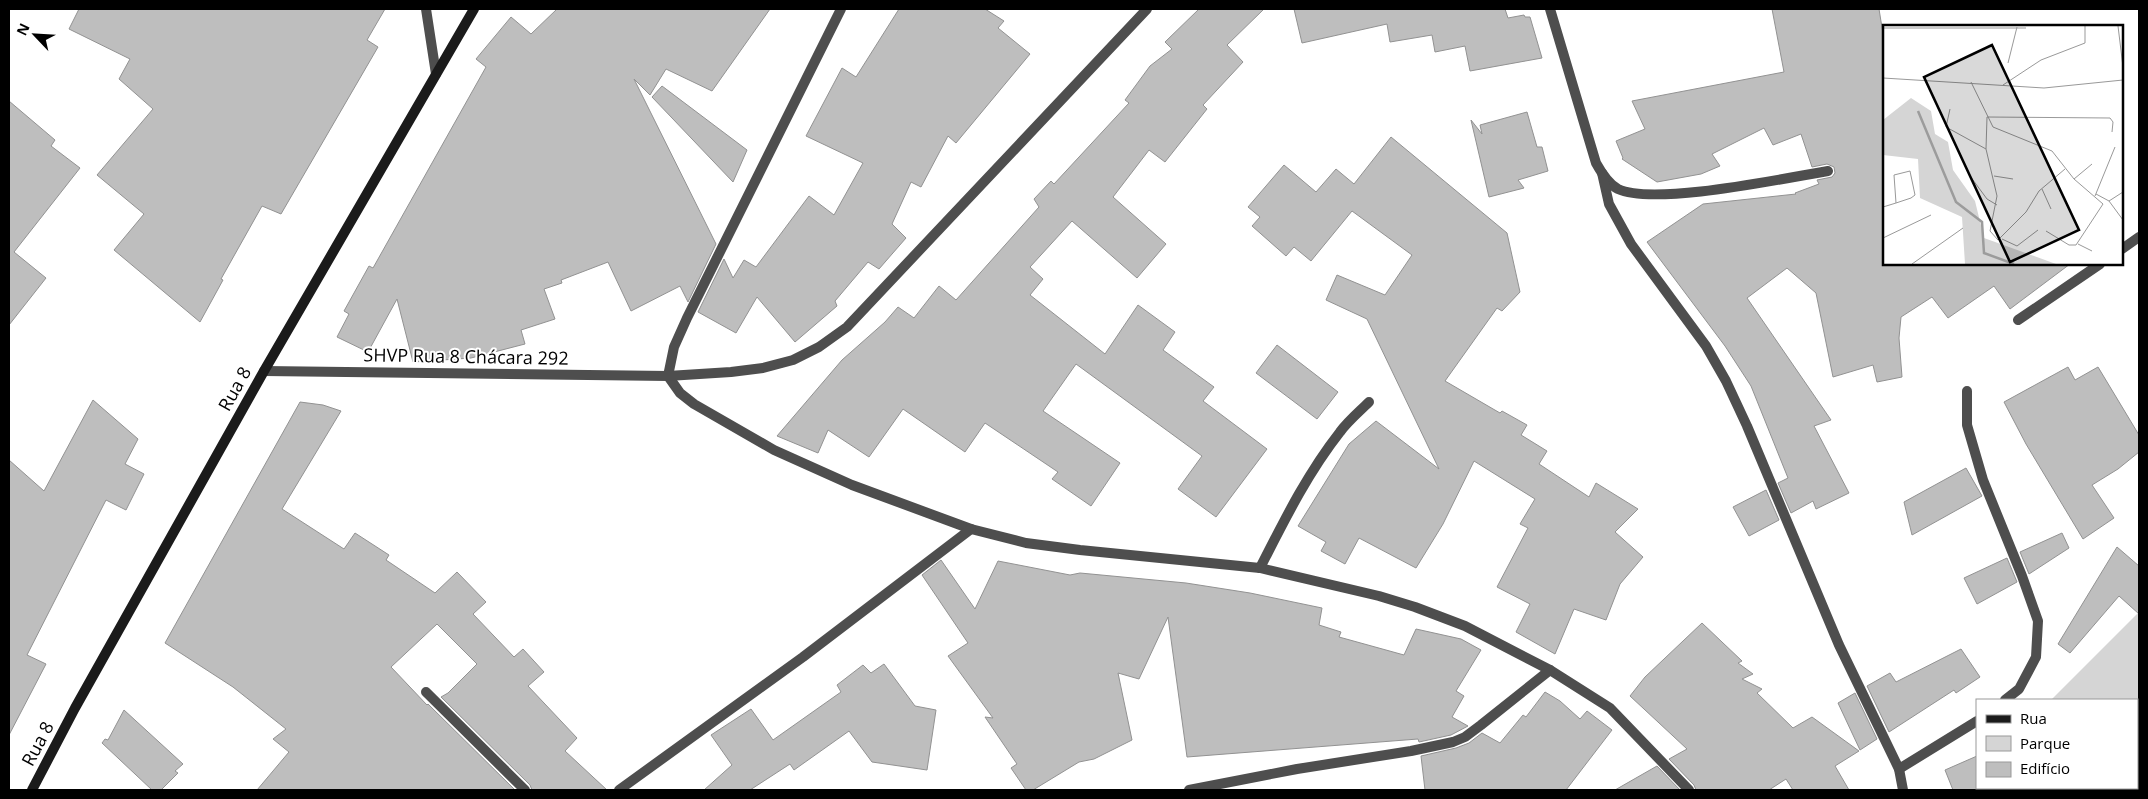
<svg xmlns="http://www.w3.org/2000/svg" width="2148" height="799" font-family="'Open Sans',sans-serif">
	<rect width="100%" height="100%" fill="#fff"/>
	<!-- green -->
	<path fill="#d5d5d5" d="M2139 612V790H1962L1977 775V788H2137V700H2051Z"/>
	<!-- building -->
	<g fill="#bebebe" stroke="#929292">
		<path d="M79 9H385L367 40 378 47 281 214 262 206 221 279 223 280 200 322 114 250 144 214 97 175 153 109 119 79 130 59 69 29Z"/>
		<path d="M557 9H770L712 91 666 69 650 95 634 79 716 244 688 302 680 286 631 311 608 262 561 280 562 283 544 289 555 319 521 330 525 344 471 358 413 362 397 299 368 352 337 337 349 314 344 311 369 266 373 268 486 67 476 59 511 17 531 34Z"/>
		<path d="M899 9H985L1004 21 998 28 1030 54 956 143 948 136 921 187 911 182 892 224 906 238 879 269 868 262 835 301 837 306 795 342 757 297 736 333 698 312 724 259 733 278 744 260 756 267 809 196 834 215 863 163 806 136 842 68 856 77Z"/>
		<path d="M1199 9H1264L1227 45 1243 62 1203 105 1207 109 1165 162 1149 150 1113 197 1166 244 1137 278 1072 221 1030 267 1043 279 1030 295 1105 354 1138 305 1175 332 1163 350 1214 387 1203 401 1267 449 1216 517 1178 489 1202 456 1076 364 1043 411 1120 463 1091 506 1052 479 1058 472 985 423 965 452 903 409 869 457 828 430 818 453 777 436 842 360 885 322 898 307 914 318 939 286 956 300 1039 207 1034 199 1051 181 1054 184 1129 103 1125 100 1150 66 1172 49 1165 42Z"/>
		<path d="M1294 9H1505L1508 18 1524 15 1525 17H1530L1542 58 1470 71 1465 46 1435 52 1432 35 1390 42 1387 24 1302 43Z"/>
		<path d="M1772 9H1879L1884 40V264H2070L2010 309 1994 286 1948 318 1932 297 1901 317 1899 338 1902 377 1877 382 1873 365 1833 377 1816 293 1787 268 1747 298 1831 420 1814 426 1849 493 1816 509 1813 501 1791 513 1778 483 1788 478 1751 386 1725 346 1647 242 1703 204 1796 194 1795 193 1819 184 1817 180 1832 177 1835 173 1834 167 1827 164 1812 167 1801 134 1773 145 1764 128 1712 154 1720 166 1701 174 1657 182 1622 159 1623 158 1616 141 1645 129 1632 101 1784 72Z"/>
		<path d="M662 86 747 150 733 182 652 97Z"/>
		<path d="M9 101 55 140 51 146 80 168 14 252 46 278 9 325Z"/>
		<path d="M1527 112 1537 147H1542L1548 171 1518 180 1524 188 1489 197 1471 120 1482 134 1480 125Z"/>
		<path d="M1391 137 1507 233 1520 292 1502 311 1497 308 1445 381 1500 413 1502 411 1527 425 1521 435 1547 451 1539 464 1589 497 1596 483 1638 509 1615 532 1643 557 1620 584 1606 620 1574 609 1555 654 1516 632 1530 604 1497 587 1528 528 1520 524 1535 499 1474 461 1443 524 1416 568 1359 538 1345 564 1321 551 1326 542 1298 526 1349 444 1376 421 1439 469 1367 319 1326 300 1337 275 1385 295 1412 255 1352 211 1311 261 1294 247 1286 256 1252 226 1260 217 1248 207 1284 165 1316 192 1336 169 1354 184Z"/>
		<path d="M1277 345 1338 392 1317 419 1256 373Z"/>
		<path d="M2068 367 2075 380 2098 367 2139 435V452L2118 469 2092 485 2114 518 2083 539 2026 444 2004 402Z"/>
		<path d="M93 400 138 439 125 464 144 474 126 510 106 500 27 655 46 664 9 735V460L44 491Z"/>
		<path d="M300 402 323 405 341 411 282 509 344 549 355 533 389 555 386 560 435 593 457 572 486 602 473 614 514 657 523 649 544 672 528 686 577 738 565 751 607 790H532L530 785 441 697 448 693 477 664 437 624 391 667 427 705 428 704 515 790H257L289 752 273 739 286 729 233 687 165 643Z"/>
		<path d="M1966 468 1982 496 1912 535 1904 502Z"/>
		<path d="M1766 490 1779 520 1749 536 1733 507Z"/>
		<path d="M2062 533 2069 548 2029 574 2020 552Z"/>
		<path d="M2117 547 2139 566V614L2119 596 2070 653 2058 644Z"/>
		<path d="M2007 558 2017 582 1977 604 1964 578Z"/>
		<path d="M941 560 975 609 998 561 1070 575 1080 573 1186 583 1250 593 1322 608 1319 625 1341 632 1339 637 1404 655 1416 629 1461 639 1481 650 1456 691 1464 696 1452 717 1468 726 1451 735 1419 742 1418 739 1187 757 1168 617 1139 679 1118 673 1132 740 1094 759 1079 762 1033 790H1026L1011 768 1017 764 985 717 993 718 948 656 968 643 922 575Z"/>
		<path d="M1702 623 1742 661 1738 663 1753 674 1742 679 1762 689 1757 693 1793 728 1812 717 1859 751 1835 766 1849 790H1793L1786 779 1769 790H1696L1694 785 1669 759 1687 749 1630 696 1645 677Z"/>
		<path d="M1961 649 1980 677 1956 693 1954 690 1889 732 1867 686 1890 673 1896 682Z"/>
		<path d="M884 664 915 706 936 710 927 770 872 762 849 731 794 770 790 764 750 790H704L732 765 711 735 751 709 773 740 841 692 837 685 863 665 871 673Z"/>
		<path d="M1545 692 1560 701 1580 719 1587 711 1612 730 1566 790H1425L1421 756 1456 748 1469 743 1482 733 1500 743 1523 715 1526 717Z"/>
		<path d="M1855 693 1877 739 1860 750 1838 703Z"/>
		<path d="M124 710 183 764 175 771 178 773 161 790H152L102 743 105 739 108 740Z"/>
		<path d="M1977 756V790H1953L1945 770Z"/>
		<path d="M1657 766 1680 790H1615Z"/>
	</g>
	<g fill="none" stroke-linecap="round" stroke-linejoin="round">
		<!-- street -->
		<g stroke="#4e4e4e" stroke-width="10">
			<path d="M426 9 436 74"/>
			<path d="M841 9 687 318 674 347 668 376 680 393 694 404 774 450 852 485 971 529 1026 543 1080 550 1260 568 1379 596 1415 607 1465 626 1550 670 1610 708 1689 790"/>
			<path d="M1550 9 1596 163C1601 172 1608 184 1618 189 1654 206 1785 178 1828 171"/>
			<path d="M1602 173 1609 204 1631 244 1706 346 1726 381 1747 426 1839 645 1899 769 1903 790"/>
			<path d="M2122 249 2139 237"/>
			<path d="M2018 320 2100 264"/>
			<path d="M264 371 668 376 731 372 763 368 793 360 819 347 847 327 1147 9"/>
			<path d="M1967 391V425L1983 480 2022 576 2038 621 2036 657 2019 689 2005 700"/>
			<path d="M1260 568C1284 521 1307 474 1340 432 1348 421 1359 412 1369 402"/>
			<path d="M426 692 525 790"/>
			<path d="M1899 769 1977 721"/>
			<path d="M619 790 803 657 971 529"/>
			<path d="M1189 790 1297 769 1411 751 1453 742 1465 737 1481 725 1550 670"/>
		</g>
		<!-- secondary -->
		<path stroke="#1b1b1b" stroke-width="10" d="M32 790 75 708 264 371 474 9"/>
	</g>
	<g text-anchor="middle" stroke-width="4" stroke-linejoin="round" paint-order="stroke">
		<!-- street labels -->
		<g font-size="18" fill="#000" stroke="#fff">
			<text transform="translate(466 357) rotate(1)" y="6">SHVP Rua 8 Chácara 292</text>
			<text transform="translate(235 389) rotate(-61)" y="6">Rua 8</text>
			<text transform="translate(38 744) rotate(-62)" y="6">Rua 8</text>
		</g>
	</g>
	<!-- overview -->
	<g transform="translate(1883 25)">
		<rect width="240" height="240" fill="#fff"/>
		<path d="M28 73 48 86 52 109 65 117 70 145 92 176 101 213 173 239H82L79 192 37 173 35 134 0 130V95Z" fill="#d5d5d5"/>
		<path fill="none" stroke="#9c9c9c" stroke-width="2.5" d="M35 86 73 177 99 197 101 228 131 239"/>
		<path fill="none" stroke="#999" stroke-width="1" d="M235 1 240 42M0 3H143M125 38 134 2M0 53 161 63 240 55M88 57 110 102 169 126 191 154 220 179 193 220H186L163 206M120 60 158 35 202 18V1M67 84 63 102 103 124M104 92 103 124 114 171 107 206 115 215 143 187 156 166 182 144M104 92 227 93 230 97 229 107M87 151 104 174 114 180M111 151 130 154M191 154 209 139M159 164 168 184M213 169 226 176 240 195M212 171 232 122M226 176 240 167M0 182 13 178 28 173 32 170 27 146 11 150 13 178M0 213 48 190M119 214 134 221 155 205M195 219 209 226M29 239 80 203"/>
		<path fill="#000" fill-opacity="0.15" stroke="#000" stroke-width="2.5" d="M109 20 196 205 127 237 41 52Z"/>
		<rect width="240" height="240" fill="none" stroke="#000" stroke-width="2.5"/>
	</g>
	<!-- border -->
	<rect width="2148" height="799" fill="none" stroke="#000000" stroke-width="20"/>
	<!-- legend -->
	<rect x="1976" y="699" width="162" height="90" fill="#ffffff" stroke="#999999"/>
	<rect x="1986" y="715" width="25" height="8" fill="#1b1b1b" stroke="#999999"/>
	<text x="2020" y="724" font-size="15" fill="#000000">Rua</text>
	<rect x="1986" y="736" width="25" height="15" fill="#d5d5d5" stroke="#999999"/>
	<text x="2020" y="749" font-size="15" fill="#000000">Parque</text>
	<rect x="1986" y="762" width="25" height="15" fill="#bebebe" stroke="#999999"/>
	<text x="2020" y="774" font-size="15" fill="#000000">Edifício</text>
	<!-- north arrow -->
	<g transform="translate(35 35) rotate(295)" stroke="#ffffff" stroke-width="4" paint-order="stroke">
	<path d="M0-4L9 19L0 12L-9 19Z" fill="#000000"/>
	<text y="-8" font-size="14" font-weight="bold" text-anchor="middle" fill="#000000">N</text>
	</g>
</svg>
